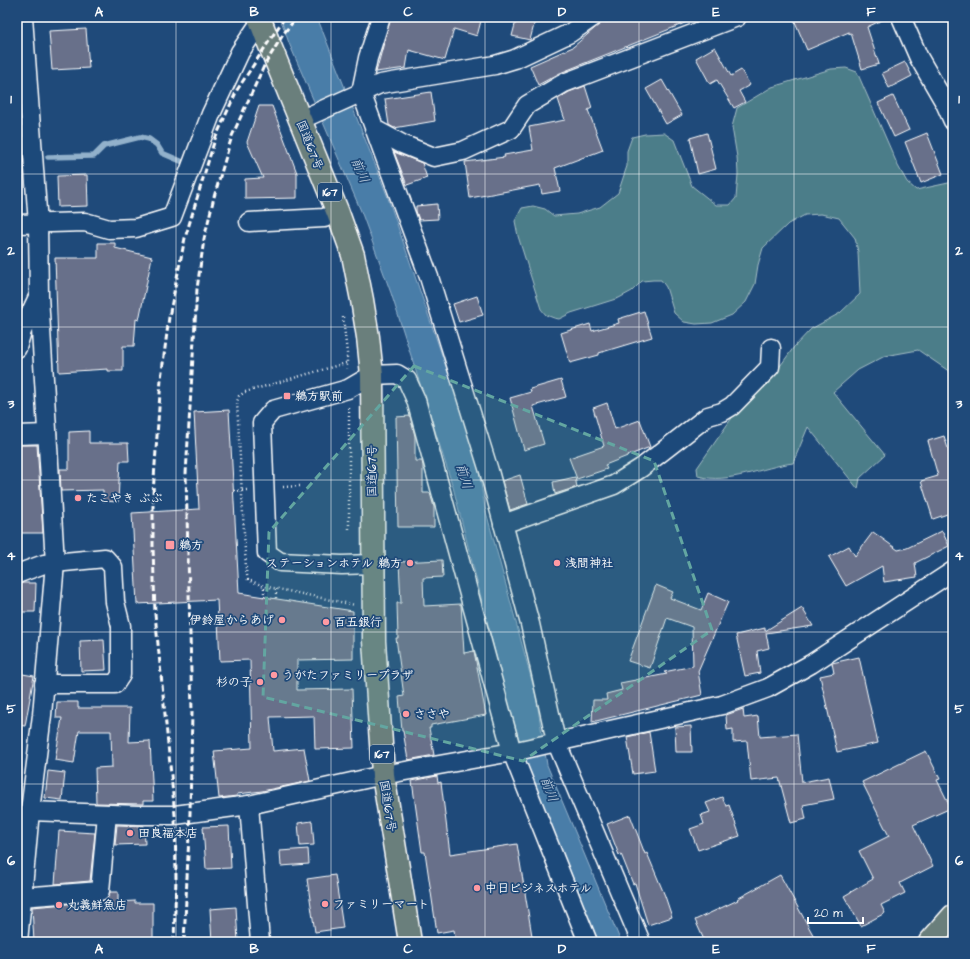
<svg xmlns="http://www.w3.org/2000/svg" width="970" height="959" font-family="'Architects Daughter','Klee One',sans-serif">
	<rect width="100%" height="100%" fill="#1f4a7a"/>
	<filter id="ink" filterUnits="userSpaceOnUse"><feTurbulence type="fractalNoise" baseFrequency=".025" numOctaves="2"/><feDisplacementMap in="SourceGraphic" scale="8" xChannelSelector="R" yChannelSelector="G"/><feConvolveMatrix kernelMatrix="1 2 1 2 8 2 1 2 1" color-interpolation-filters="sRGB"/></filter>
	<g filter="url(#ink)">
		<!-- green -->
		<path fill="#4b7d89" stroke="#a5bec4" d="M846 68 857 72 898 166 907 182 916 190 953 182V374L918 350 885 356 858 370 833 392 885 455 860 478 858 489 808 427 793 463C762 467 728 485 698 476L697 468 743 402 778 369 794 347 811 329 840 313 860 294 858 252 855 238 839 218 821 214 805 215 788 224 763 248 758 265 755 284 746 302 732 315 712 323 696 324 684 322 674 313 666 287 661 280H653L642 281 632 291 619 298 571 313 559 319 554 318 546 315 541 309 518 236 515 221 522 208 533 206 545 209 554 216 577 214 600 207 618 193 627 166V151L632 137 645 134 664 133 674 140 692 186 716 205H730L736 198 738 174 737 157 732 127 737 108 772 87 831 69Z"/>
		<!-- water -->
		<path fill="#4a7da8" stroke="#92b1cb" d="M280 17H317L387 195 476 454 485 508 536 696 547 765 621 942H597L532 784 505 692 453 487 391 293 361 211 289 43Z"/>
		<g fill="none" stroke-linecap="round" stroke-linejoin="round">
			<!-- stream -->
			<path stroke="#92b1cb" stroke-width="5.5" d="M48 157 94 156 104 146 140 137 149 139 157 145 162 153 183 162"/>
		</g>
		<!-- building -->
		<g fill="#676f8a" stroke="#fff">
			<path d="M391 17H482L477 36 454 29 445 60 409 50 406 68 376 72Z"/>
			<path d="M517 17H536L530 40 512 36Z"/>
			<path d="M624 17H700L560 73 538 85 530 66 573 47 602 22 626 21Z"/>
			<path d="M793 17H889L867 27 879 64 862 69 851 33 849 34V32L807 50Z"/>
			<path d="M86 29 89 68 52 70 49 31Z"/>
			<path d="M715 47 731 76 741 70 750 85 739 91 745 102 734 108 717 80 710 84 696 58Z"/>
			<path d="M905 62 912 76 889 88 882 73Z"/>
			<path d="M662 80 682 115 666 124 646 89Z"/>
			<path d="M585 86 592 108 588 110 603 150 555 168 560 191 542 194 540 185 470 198 465 162 505 157 504 155 533 150 529 127 565 120 558 99 569 92Z"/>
			<path d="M431 92 435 121 394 128 389 125 385 99Z"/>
			<path d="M893 96 909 130 894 137 878 103Z"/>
			<path d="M259 106H272L297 173V198L245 199V179L263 178 247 142Z"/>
			<path d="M707 133 716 169 698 174 690 138Z"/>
			<path d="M927 133 943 174 921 183 905 142Z"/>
			<path d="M394 152 422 163 427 178 407 185Z"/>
			<path d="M87 175 88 206 58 207 57 176Z"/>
			<path d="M437 204 438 219 419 220 416 211V206Z"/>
			<path d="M98 243H115V248L152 257 139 320 136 319 134 346H123V371H108V369L59 372 55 258H98Z"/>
			<path d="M477 296 483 315 459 322 453 304Z"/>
			<path d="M644 311 652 337 599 353V355L570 363 561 333 590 324 592 331 619 323 618 319Z"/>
			<path d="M561 380 566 397 533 406 544 444 524 450 510 398 531 392 530 389Z"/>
			<path d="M607 403 615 429 640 420 650 447 605 465 607 469 577 479 569 458 604 446 593 408Z"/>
			<path d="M229 410 239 593 353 611V659L297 660V690L352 689 354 748 315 749 314 716 270 717 273 751 304 748 310 781 262 791 237 794V796L219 798 214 751 252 748 250 660 220 661 217 600 137 604 132 513 199 509 194 412Z"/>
			<path d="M410 416 415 436V461H422L423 466V493H430L434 507V527H398L396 417Z"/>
			<path d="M89 431V443H128L129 461H120L118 502 103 501V490L61 491 60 469H69V432Z"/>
			<path d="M944 436 953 464V512L933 519 921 481 938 476 928 441Z"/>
			<path d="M17 445H37L43 533H17Z"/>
			<path d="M520 475 528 504 510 510 502 481Z"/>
			<path d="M575 477 577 487 555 494 553 482Z"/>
			<path d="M942 531 949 546 915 563 917 577 884 582 882 566 846 586 829 557 849 546 855 556 873 532 898 550 907 548Z"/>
			<path d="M442 560 443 577 423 578 424 606 461 604 464 653 474 651 486 715 431 725V728H429L434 755 408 760 403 731H402L399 697 404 696 396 638H398L397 603H401L399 562Z"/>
			<path d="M23 583H36L35 612H19L20 584Z"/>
			<path d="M656 585 673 592 670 598 701 610 708 593 728 602 698 671 702 695 592 722 593 700H607L606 694 622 690 620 683 667 674 664 672 693 666 692 627 667 618 650 668 628 661Z"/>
			<path d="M802 608 813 626 766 633 769 648 757 651 760 673 745 676 736 635 765 628V631Z"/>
			<path d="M104 640 106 670 81 671 80 641Z"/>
			<path d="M859 657 878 743 837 752 820 676 834 673 832 663Z"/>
			<path d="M17 673 34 676 25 726 17 725Z"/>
			<path d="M57 702H78V708H130L129 742 150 741 153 801H143V804L96 803 95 768 112 767 111 731H79L74 763 55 760 62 718H56Z"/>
			<path d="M743 709 744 718 758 716 760 737 797 734 802 782 829 777 834 799 803 805 806 819 791 823 779 778 751 781 747 741 733 742V729L727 730 726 715Z"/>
			<path d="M691 726 692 752H676L675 727Z"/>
			<path d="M649 732 655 771 633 774 627 737Z"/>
			<path d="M926 751 940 779 937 780 951 808 913 825 933 866 900 883 905 893 881 905 885 913 861 926 844 896 873 879 859 851 889 836 862 782Z"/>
			<path d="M48 771 65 773 62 800 45 798Z"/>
			<path d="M437 776 438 783 441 782 450 854 517 844 533 942H456L454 930 437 933 425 852H422L412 781Z"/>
			<path d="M722 797 726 806 729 805 740 836 698 850 690 829 704 824 701 815 710 812 706 803Z"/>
			<path d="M630 815 645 854 647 853 665 896 672 917 648 925 635 883 633 884 621 854 619 855 607 824Z"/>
			<path d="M312 821 314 845 300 846 298 823Z"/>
			<path d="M117 825 144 826 145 844 115 845Z"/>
			<path d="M229 826 231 868 206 869 203 827Z"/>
			<path d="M59 831 95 833 90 881 55 884Z"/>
			<path d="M308 849 309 864 281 866 280 851Z"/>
			<path d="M335 875 343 928 315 932 307 879Z"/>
			<path d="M780 875 817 942H705L695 920 738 900 737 899Z"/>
			<path d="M110 892H118V902L135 901V903H153V942H34L32 907 101 901 106 900Z"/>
			<path d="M236 907 238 942H212L210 909Z"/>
		</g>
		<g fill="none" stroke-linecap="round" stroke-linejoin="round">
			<defs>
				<g id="minor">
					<path d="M381 17 368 58 361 92 429 277 489 471 530 624 556 741 641 942"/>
					<path d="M901 17 919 58 945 103 953 121"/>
					<path d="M300 120 380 84 495 65 515 59 570 33 593 17"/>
					<path d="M376 130 402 144 434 157 463 151 511 129 527 105 564 83 737 17"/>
					<path d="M249 222 324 218 338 213"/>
					<path d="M17 224 85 222 109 229 136 228 172 217 211 114 240 52 261 21"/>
					<path d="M17 348 22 331 38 297"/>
					<path d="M17 435 47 434"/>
					<path d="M503 524 614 485 641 468 708 416 722 412 732 406 770 367 771 348"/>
					<path d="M373 564 342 565 280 562 267 553 262 423 273 410 348 389 372 375 397 374 407 380 416 400 512 752 588 942"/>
					<path d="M17 574 44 564 105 558 113 567 115 602 121 626V675L115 684H44"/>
					<path d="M249 805 260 942"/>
					<path d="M30 811 138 815H175L249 805 383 775 512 752 722 705 768 688 811 664 953 571"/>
					<path d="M21 897 100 891 107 814"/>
					<path d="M18 942 30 811 42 715 55 563 39 296 38 224 23 17"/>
				</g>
				<g id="highway">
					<path d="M259 17 268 41 338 213 353 255 362 300 368 337 372 375 374 641 382 758 383 775 410 942"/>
					<path d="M930 942 953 916"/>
				</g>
			</defs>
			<!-- minor casing -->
			<use href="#minor" stroke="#fff" stroke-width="21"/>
			<!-- highway casing -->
			<use href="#highway" stroke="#fff" stroke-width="25"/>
			<!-- path -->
			<g stroke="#fff" stroke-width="2.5" stroke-dasharray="1 3" stroke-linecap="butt">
				<path d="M343 317 347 353V369"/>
				<path d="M346 363 245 392 239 396 237 402 246 570 248 580 264 586 355 605"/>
				<path d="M349 408V535"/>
				<path d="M283 487 300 486"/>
				<path d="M234 491 247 490"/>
				<path d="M276 589V599"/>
				<path d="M264 597V586"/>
			</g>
			<!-- minor -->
			<use href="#minor" stroke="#1f4a7a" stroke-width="18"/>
			<!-- highway -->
			<use href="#highway" stroke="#6b7f7c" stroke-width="22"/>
			<!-- rail -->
			<g stroke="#fff" stroke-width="3" stroke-dasharray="6 3" stroke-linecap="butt">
				<path d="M174 942 176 878 175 815 155 614 153 546V493L161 379 169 317 185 238 215 139 237 90 285 17"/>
				<path d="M184 942 190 813 192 712 186 474 197 289 204 239 214 197 232 136 264 66 284 33 297 17"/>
			</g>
		</g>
	</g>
	<!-- marked area -->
	<path fill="#63a6a1" fill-opacity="0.2" stroke="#63a6a1" stroke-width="3" stroke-dasharray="8 5" stroke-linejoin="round" d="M414 366 654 461 712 630 523 761 263 697 269 532Z"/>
	<!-- grid -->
	<path fill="none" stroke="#fff" stroke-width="1" stroke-opacity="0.55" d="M176 17V942M331 17V942M485 17V942M639 17V942M794 17V942M17 174H953M17 327H953M17 480H953M17 632H953M17 784H953"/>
	<!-- markers -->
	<g fill="#ff9aa2" stroke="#1f4a7a" stroke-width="1.5">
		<rect x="283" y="392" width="8" height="8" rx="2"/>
		<circle cx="78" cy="498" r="4"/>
		<rect x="165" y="540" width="10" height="10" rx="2"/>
		<circle cx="410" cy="563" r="4"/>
		<circle cx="557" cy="563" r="4"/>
		<circle cx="282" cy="620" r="4"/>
		<circle cx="326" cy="622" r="4"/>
		<circle cx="274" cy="675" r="4"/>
		<circle cx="260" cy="682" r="4"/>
		<circle cx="406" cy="714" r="4"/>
		<circle cx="130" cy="833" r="4"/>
		<circle cx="477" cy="888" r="4"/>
		<circle cx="325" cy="904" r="4"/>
		<circle cx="59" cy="905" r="4"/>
	</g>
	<g text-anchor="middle" stroke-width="3.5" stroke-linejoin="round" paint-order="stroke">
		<!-- shield labels -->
		<g fill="#1f4a7a" stroke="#bcc9d7" stroke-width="1">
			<rect x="318" y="183" width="24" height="18" rx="3"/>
			<rect x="370" y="745" width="24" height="18" rx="3"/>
		</g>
		<g font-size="11" font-weight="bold" fill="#fff">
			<text x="330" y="196">167</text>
			<text x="382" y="758">167</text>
		</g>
		<!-- street labels -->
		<g font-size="12" fill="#fff" stroke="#1f4a7a">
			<text transform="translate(310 145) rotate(68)" y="4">国道167号</text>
			<text transform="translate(372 471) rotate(-90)" y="4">国道167号</text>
			<text transform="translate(388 806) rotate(81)" y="4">国道167号</text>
		</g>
		<!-- poi labels -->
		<g font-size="12" font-weight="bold" fill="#fff" stroke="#1f4a7a" text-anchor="start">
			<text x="295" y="400">鵜方駅前</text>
			<text x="86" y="502">たこやき ぶぶ</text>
			<text x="179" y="549">鵜方</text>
			<text x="402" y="567" text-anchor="end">ステーションホテル 鵜方</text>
			<text x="565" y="567">浅間神社</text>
			<text x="274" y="624" text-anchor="end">伊鈴屋からあげ</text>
			<text x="334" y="626">百五銀行</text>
			<text x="282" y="679">うがたファミリープラザ</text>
			<text x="252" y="686" text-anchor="end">杉の子</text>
			<text x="414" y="718">ささや</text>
			<text x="138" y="837">田良福本店</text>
			<text x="485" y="892">中日ビジネスホテル</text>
			<text x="333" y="908">ファミリーマート</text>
			<text x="67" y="909">丸義鮮魚店</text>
		</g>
		<!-- water labels -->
		<g font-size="13" font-style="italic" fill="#d2dee9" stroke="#1f4a7a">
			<text transform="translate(361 170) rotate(67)" y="5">前川</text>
			<text transform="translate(465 476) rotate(74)" y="5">前川</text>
			<text transform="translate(550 789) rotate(69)" y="5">前川</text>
		</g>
	</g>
	<!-- margin -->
	<rect width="970" height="959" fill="none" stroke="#1f4a7a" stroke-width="44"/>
	<!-- scale -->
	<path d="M808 917v6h55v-6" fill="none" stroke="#ffffff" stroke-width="2"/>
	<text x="814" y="917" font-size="12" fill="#ffffff" stroke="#1f4a7a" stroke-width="3" paint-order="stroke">20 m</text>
	<rect x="22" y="22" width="926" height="915" fill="none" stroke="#fff" stroke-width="1.5"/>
	<g font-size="13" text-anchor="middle" font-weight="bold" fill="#fff">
		<text x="99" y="16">A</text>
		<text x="254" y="16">B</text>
		<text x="408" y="16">C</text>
		<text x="562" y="16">D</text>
		<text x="716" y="16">E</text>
		<text x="871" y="16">F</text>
		<text x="11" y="103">1</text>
		<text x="959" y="103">1</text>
		<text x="11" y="255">2</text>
		<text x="959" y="255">2</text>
		<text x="11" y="408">3</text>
		<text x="959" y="408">3</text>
		<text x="11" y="560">4</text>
		<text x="959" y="560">4</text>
		<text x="11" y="713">5</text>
		<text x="959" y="713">5</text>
		<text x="11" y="865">6</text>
		<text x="959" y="865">6</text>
		<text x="99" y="953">A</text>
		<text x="254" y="953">B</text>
		<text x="408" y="953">C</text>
		<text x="562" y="953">D</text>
		<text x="716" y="953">E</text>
		<text x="871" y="953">F</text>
	</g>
</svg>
